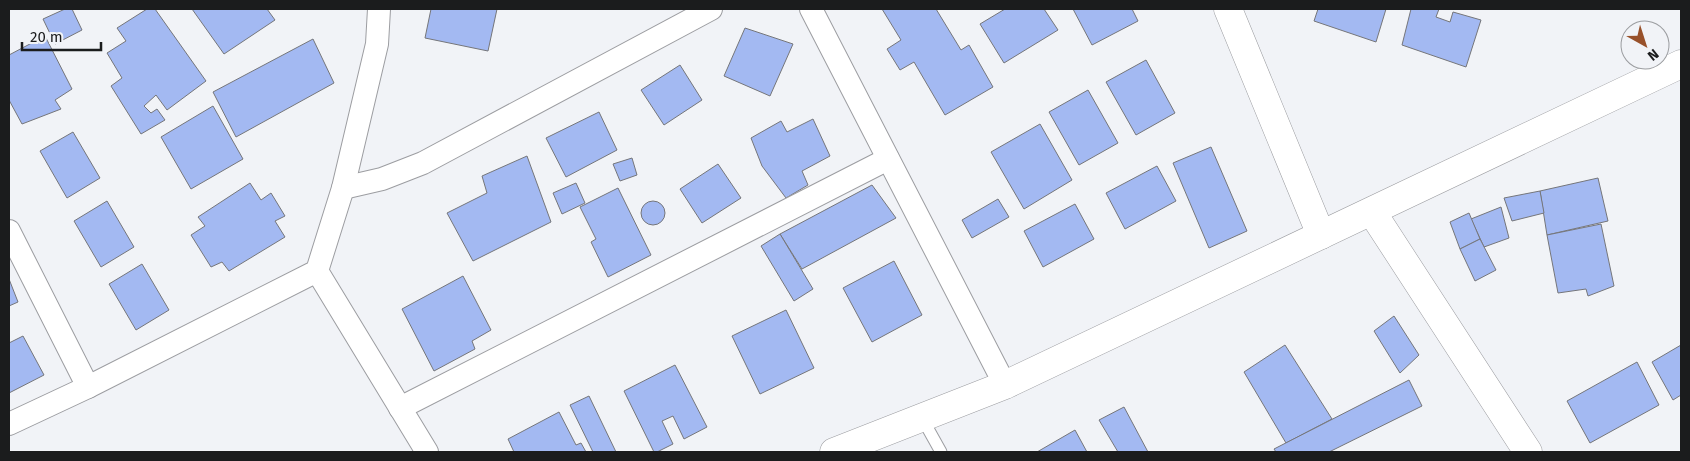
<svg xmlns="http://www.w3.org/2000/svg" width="1690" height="461" font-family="'Fira Sans',sans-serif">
	<rect width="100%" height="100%" fill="#f1f3f7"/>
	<!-- building -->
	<g fill="#a3b9f2" stroke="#75767a">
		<path d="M65 9H72L82 30 55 44 43 19Z"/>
		<path d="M147 9H155L206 81 167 110 156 95 144 106 151 113 157 109 165 120 141 134 111 86 122 78 107 53 126 41 117 28Z"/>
		<path d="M192 9H267L275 20 224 54Z"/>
		<path d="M431 9H497L488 51 425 38Z"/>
		<path d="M882 9H936L961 50 969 45 993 87 945 115 914 62 900 70 887 49 901 40Z"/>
		<path d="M1005 9H1044L1058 30 1004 63 980 24Z"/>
		<path d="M1073 9H1132L1138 21 1092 45Z"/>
		<path d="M1318 9H1386L1376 42 1314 21Z"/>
		<path d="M1411 9H1439L1436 17 1450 22 1453 12 1481 20 1466 67 1402 45Z"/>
		<path d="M745 28 793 44 770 96 724 76Z"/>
		<path d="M45 36 72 89 55 100 61 109 22 124 9 100V55Z"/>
		<path d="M313 39 334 83 236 137 213 92Z"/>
		<path d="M1146 60 1175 113 1136 135 1106 82Z"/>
		<path d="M680 65 702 100 664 125 641 90Z"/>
		<path d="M1088 90 1118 143 1079 165 1049 112Z"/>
		<path d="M213 106 243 159 191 189 161 137Z"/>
		<path d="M599 112 617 150 566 177 546 138Z"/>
		<path d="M813 119 830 156 802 171 808 185 786 198 762 166 751 138 781 121 787 132Z"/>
		<path d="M1040 124 1072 180 1024 209 991 152Z"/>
		<path d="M73 132 100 178 67 198 40 151Z"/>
		<path d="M1211 147 1247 231 1209 248 1173 163Z"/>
		<path d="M527 156 551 222 473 261 447 213 487 193 482 176Z"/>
		<path d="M632 158 637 175 620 181 613 164Z"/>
		<path d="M718 164 741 198 702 223 680 189Z"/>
		<path d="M1157 166 1176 201 1125 229 1106 193Z"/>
		<path d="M1598 178 1608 221 1547 235 1540 191Z"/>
		<path d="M250 183 261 200 271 193 285 216 275 221 285 237 229 271 222 262 211 267 191 235 205 226 198 217Z"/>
		<path d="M576 183 585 203 562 214 553 193Z"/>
		<path d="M872 185 896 218 802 269 780 234Z"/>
		<path d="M618 188 651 255 608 277 591 242 596 239 580 207Z"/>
		<path d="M1540 191 1544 213 1512 221 1504 198Z"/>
		<path d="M998 199 1009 217 972 238 962 220Z"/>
		<path d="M107 201 134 247 101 267 74 221Z"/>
		<circle cx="653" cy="213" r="12"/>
		<path d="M1075 204 1094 239 1043 267 1024 231Z"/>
		<path d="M1501 207 1509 238 1484 247 1471 219Z"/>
		<path d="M1469 213 1480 239 1460 249 1450 222Z"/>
		<path d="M1601 224 1614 286 1588 296 1586 289 1558 293 1547 235Z"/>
		<path d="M780 234 813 289 794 301 761 246Z"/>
		<path d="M1480 239 1496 270 1475 281 1460 249Z"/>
		<path d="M894 261 922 315 872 342 843 288Z"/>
		<path d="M142 264 169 310 136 330 109 284Z"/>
		<path d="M463 276 491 330 472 341 475 349 434 371 402 309Z"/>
		<path d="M9 279 18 302 9 306Z"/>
		<path d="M786 310 814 368 760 394 732 336Z"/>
		<path d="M1394 316 1419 355 1400 373 1374 331Z"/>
		<path d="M23 336 44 375 9 393V343Z"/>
		<path d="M1285 345 1332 419 1286 443 1244 372Z"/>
		<path d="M1681 345V395L1673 400 1652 362Z"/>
		<path d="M1637 362 1659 405 1590 443 1567 401Z"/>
		<path d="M675 365 707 427 684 439 673 416 662 421 673 444 657 452H654L624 391Z"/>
		<path d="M1409 380 1422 406 1329 452H1276L1274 449Z"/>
		<path d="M589 396 616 452H593L570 405Z"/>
		<path d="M1124 407 1148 452H1118L1099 420Z"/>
		<path d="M559 412 576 445 581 443 586 452H514L508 439Z"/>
		<path d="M1075 430 1087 452H1037Z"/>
	</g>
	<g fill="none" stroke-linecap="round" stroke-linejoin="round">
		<defs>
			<path id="service" d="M922 418 941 452"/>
			<g id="minor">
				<path d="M811 9 1005 385"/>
				<path d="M343 188 382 179 423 163 711 9"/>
				<path d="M9 231 88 387"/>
				<path d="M317 271 427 452"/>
				<path d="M400 408 888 159"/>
				<path d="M9 424 88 387 317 271 343 188 377 44 379 9"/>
			</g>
			<g id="tertiary">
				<path d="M1228 9 1321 235"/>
				<path d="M1372 212 1528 452"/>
				<path d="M834 452 1005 385 1681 64"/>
			</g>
		</defs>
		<!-- service casing -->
		<use href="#service" stroke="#9c9da1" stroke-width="13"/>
		<!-- minor casing -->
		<use href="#minor" stroke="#9c9da1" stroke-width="24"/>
		<!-- tertiary casing -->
		<use href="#tertiary" stroke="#9c9da1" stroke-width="29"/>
		<!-- service -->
		<use href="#service" stroke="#fff" stroke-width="11"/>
		<!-- minor -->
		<use href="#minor" stroke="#fff" stroke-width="22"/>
		<!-- tertiary -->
		<use href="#tertiary" stroke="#fff" stroke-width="28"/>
	</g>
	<!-- border -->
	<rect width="1690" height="461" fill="none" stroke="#1b1c1d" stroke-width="20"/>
	<!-- north arrow -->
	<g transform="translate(1645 45) rotate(141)"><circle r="24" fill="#f1f3f7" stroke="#9b9da0"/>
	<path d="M0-4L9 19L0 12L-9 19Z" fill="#98512a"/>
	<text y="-8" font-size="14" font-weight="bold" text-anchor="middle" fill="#1b1c1d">N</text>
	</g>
	<!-- scale -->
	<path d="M22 42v8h79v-8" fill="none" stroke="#1b1c1d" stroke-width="2.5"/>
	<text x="30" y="42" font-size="15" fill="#1b1c1d" stroke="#f1f3f7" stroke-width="4" paint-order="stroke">20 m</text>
</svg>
